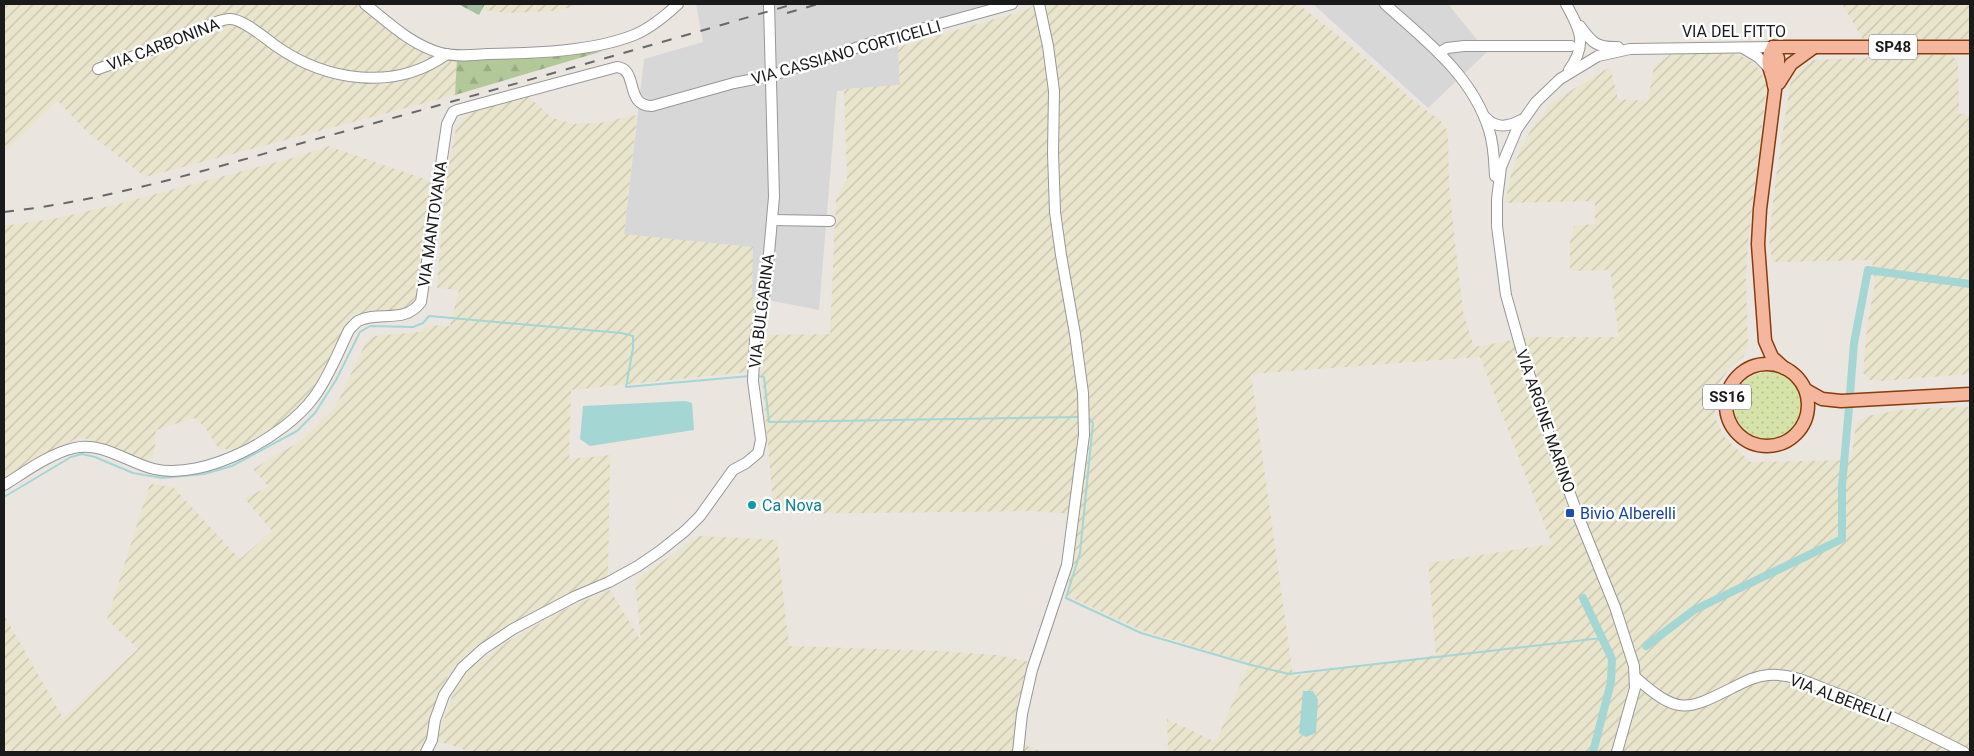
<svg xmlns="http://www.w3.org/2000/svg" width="1974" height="756" font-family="Roboto,sans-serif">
	<defs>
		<pattern id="farmland-furrows" width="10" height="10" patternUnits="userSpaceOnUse" patternTransform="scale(1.25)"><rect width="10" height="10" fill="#e9e4cc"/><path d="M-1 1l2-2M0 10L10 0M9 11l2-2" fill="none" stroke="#c7c3af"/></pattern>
		<pattern id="grass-dots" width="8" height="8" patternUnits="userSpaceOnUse" patternTransform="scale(1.25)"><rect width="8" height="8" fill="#d5e3a9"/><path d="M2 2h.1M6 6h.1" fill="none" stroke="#b6c291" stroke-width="1.8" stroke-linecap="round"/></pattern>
		<pattern id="forest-firs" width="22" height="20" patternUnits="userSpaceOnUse" patternTransform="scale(1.25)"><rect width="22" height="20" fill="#b3c898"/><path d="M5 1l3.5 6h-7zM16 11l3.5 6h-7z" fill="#99ab82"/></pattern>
		<pattern id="cemetery-stones" width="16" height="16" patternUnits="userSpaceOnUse" patternTransform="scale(1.25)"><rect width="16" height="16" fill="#a7c2a3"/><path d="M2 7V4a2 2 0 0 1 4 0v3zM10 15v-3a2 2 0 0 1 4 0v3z" fill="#8fa68c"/></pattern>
	</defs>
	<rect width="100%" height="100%" fill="#ebe5e0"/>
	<!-- residential -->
	<g fill="#d8d7d8">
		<path d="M696 4H999L895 33 898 47 900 85 837 91 819 310 752 297 624 234 644 59 703 42Z"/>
		<path d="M1313 4H1448L1487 52 1428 108Z"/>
	</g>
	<!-- farmland -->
	<g fill="url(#farmland-furrows)" fill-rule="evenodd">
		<path d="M4 4H367L412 39 458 53 455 95 145 177 86 131 58 101 4 152Z"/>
		<path d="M486 4H589L551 11 508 13 483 10Z"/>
		<path d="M1037 4H1298L1350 45 1416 103 1440 120 1448 132 1449 185 1457 260 1463 311 1474 347 1531 337H1619L1610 270 1570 271V242L1574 226 1595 224V201L1505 203 1511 175 1519 152 1532 128 1552 102 1610 67 1618 99 1648 101 1654 66 1675 51 1738 54 1752 62 1760 70 1766 84V93L1748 242 1746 278 1748 347 1744 356 1731 367 1720 381 1715 398V418L1724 436 1750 462 1851 460 1856 424 1867 416 1907 409 1970 407V752H1168L1167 719 1216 742 1249 663 1143 631 1066 595 1075 552 1077 514 1029 511 774 514 758 335 830 334 836 198 847 179 844 89 900 85 898 47 1026 10ZM1480 357 1552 544 1428 563 1436 655 1293 676 1251 374Z"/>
		<path d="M1842 4H1970V39L1864 41Z"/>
		<path d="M1950 54 1958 62 1959 114 1970 115V374L1881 381 1870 380 1863 373 1867 327 1875 283 1872 260 1772 262 1769 238 1776 178 1790 85 1796 71 1814 60Z"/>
		<path d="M527 95 552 118 574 124 600 123 637 115 624 234 753 247 752 297 760 298 748 372 571 390 569 459 610 455 608 577 528 615 488 640 466 657 448 676 436 700 427 735 419 752H4V615L63 718 138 649 107 619 150 484 173 487 240 559 272 531 244 498 269 487 253 469 299 442 336 406 366 342 375 336 420 332 428 325 450 326 459 290 437 288 445 186 456 128 469 113Z"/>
		<path d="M328 146 433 182 418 295 409 308 397 312 351 315 324 373 314 389 293 415 236 449H219L204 426 194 418 156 430 154 455 146 461 89 439 77 438 4 480V226L58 218 118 204 296 157Z"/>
		<path d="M699 536 777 540 789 646 939 651 997 655 1035 663 1021 743 1043 752H472L438 741 440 730 457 683 472 667 501 645 563 610 610 590 641 641 635 581Z"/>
	</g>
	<!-- grass -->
	<circle fill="url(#grass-dots)" cx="1768" cy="406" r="34"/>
	<!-- forest -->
	<path fill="url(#forest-firs)" d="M603 51 455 95 457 59Z"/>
	<!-- cemetery -->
	<path fill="url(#cemetery-stones)" d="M458 4H485L479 15Z"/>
	<!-- water -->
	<g fill="#a4d6d4">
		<path d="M685 401 692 403 694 430 590 446 580 439 583 406Z"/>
		<path d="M1303 691H1313L1318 700 1316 733 1306 737 1299 733Z"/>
	</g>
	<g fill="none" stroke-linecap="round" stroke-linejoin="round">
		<!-- stream -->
		<g stroke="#a4d6d4" stroke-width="2">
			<path d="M758 376 764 377 769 422 1079 417"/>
			<path d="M1086 418 1090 419 1093 423 1080 553 1066 598 1141 633 1251 665 1289 674 1602 638"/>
			<path d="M4 497 71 457 82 454 95 457 133 473 162 478 204 474 232 466 297 431 315 413 336 380 360 332 370 326 413 327 423 323 429 316 621 333 633 336V348L626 387 750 376"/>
		</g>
		<!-- canal -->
		<g stroke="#a4d6d4" stroke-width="8">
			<path d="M1850 394 1854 343 1868 270 1970 284"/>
			<path d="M1583 598 1612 659 1611 682 1593 752"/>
			<path d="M1646 646 1694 610 1842 539V486L1849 407"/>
		</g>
		<defs>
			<g id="minor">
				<path d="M365 4C388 22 411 45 441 53 456 57 472 55 487 54 534 53 591 52 634 35 651 28 665 16 678 4"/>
				<path d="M1385 4C1426 41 1472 75 1489 130 1494 145 1494 160 1495 176"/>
				<path d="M1566 4C1580 29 1588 44 1569 70"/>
				<path d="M1580 26C1592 43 1597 48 1618 47"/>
				<path d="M1743 48 1758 57 1767 66"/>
				<path d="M1439 53 1447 48 1464 46H1571"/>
				<path d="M98 69C128 58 158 48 188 36 201 31 216 19 230 19 243 19 265 38 276 46 326 81 395 92 447 54"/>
				<path d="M1485 117C1496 129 1508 127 1521 120"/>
				<path d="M772 220 830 221"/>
				<path d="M4 485C25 472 49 454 74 448 102 441 128 463 154 469 204 481 285 437 314 397 329 377 338 352 349 330 352 327 355 323 358 321 379 310 404 325 421 302L447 124 453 112 457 110 617 67C639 69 624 106 652 106L734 83 770 76 874 42 1012 4"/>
				<path d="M1635 677C1677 714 1685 712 1732 688 1744 682 1755 676 1768 675 1790 673 1810 683 1830 691 1876 708 1920 730 1964 752"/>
				<path d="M426 752 432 740 435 720 444 695 462 668 483 649 513 629 576 596 609 582 638 566 660 551 685 531 700 516 733 470 746 463 758 453 761 440 753 381 755 340 766 287 774 197 769 4"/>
				<path d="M1018 752 1022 714 1032 670 1067 565 1084 435 1083 393 1075 334 1061 255 1055 212 1053 153 1054 91 1048 46 1039 4"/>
				<path d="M1617 752 1635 688 1634 666 1615 607 1577 513 1551 441 1522 352 1506 295 1497 226V199L1501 167 1517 129 1536 102 1560 79 1598 56 1630 49 1773 47"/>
			</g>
			<g id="major">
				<path d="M1773 47 1778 58V66L1760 209 1758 244 1765 341 1772 357 1784 368"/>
				<path d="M1773 47H1970"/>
				<path d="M1773 47C1763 65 1772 68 1774 86"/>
				<path d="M1779 83 1791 64 1813 48"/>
				<circle cx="1767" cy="405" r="41"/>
				<path d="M1806 390 1822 399 1841 401 1970 394"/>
			</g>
		</defs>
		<!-- minor casing -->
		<use href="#minor" stroke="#979797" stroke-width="12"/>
		<!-- major casing -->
		<use href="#major" stroke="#863c0b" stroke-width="15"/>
		<!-- minor -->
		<use href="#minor" stroke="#fff" stroke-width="10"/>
		<!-- major -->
		<use href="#major" stroke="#f4b79d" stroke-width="12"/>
		<!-- rail -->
		<g stroke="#686868" stroke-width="2" stroke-dasharray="10 10" stroke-linecap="butt">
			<path d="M787 13 818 4"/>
			<path d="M4 212C113 200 218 166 324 137 481 94 638 49 794 4"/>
		</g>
	</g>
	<!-- markers -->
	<circle fill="#0f9aa8" stroke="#fff" stroke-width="2" cx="752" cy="505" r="5"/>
	<rect fill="#1a4fb4" stroke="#fff" stroke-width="2" x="1565" y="508" width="10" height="10" rx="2.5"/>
	<g text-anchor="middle" stroke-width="5" stroke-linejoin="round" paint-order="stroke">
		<!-- shield labels -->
		<g fill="#fff" stroke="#5f5f5f" stroke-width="1">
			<rect x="1869" y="34.5" width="48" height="25" rx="4"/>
			<rect x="1703" y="384.5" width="48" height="25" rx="4"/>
		</g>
		<g font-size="15" font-weight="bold" fill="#1a1a1a">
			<text x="1893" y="52">SP48</text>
			<text x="1727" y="402">SS16</text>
		</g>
		<!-- street labels -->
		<g font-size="16" fill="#1a1a1a" stroke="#fff">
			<text x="1734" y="37">VIA DEL FITTO</text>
			<text transform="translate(163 44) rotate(-21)" y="6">VIA CARBONINA</text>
			<text transform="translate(846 52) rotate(-16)" y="6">VIA CASSIANO CORTICELLI</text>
			<text transform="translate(432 224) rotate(-82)" y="6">VIA MANTOVANA</text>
			<text transform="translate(761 311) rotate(-83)" y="6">VIA BULGARINA</text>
			<text transform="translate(1546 421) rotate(71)" y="6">VIA ARGINE MARINO</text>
			<text transform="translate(1841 698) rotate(21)" y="6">VIA ALBERELLI</text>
		</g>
		<!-- culture labels -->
		<g font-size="16" fill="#0d838f" stroke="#fff" text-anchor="start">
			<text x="762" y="511">Ca Nova</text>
		</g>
		<!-- transit labels -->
		<g font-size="16" fill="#164399" stroke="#fff" text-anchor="start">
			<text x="1580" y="519">Bivio Alberelli</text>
		</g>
	</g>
	<!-- border -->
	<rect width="1974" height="756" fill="none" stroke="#1a1a1a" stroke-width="10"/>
</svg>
